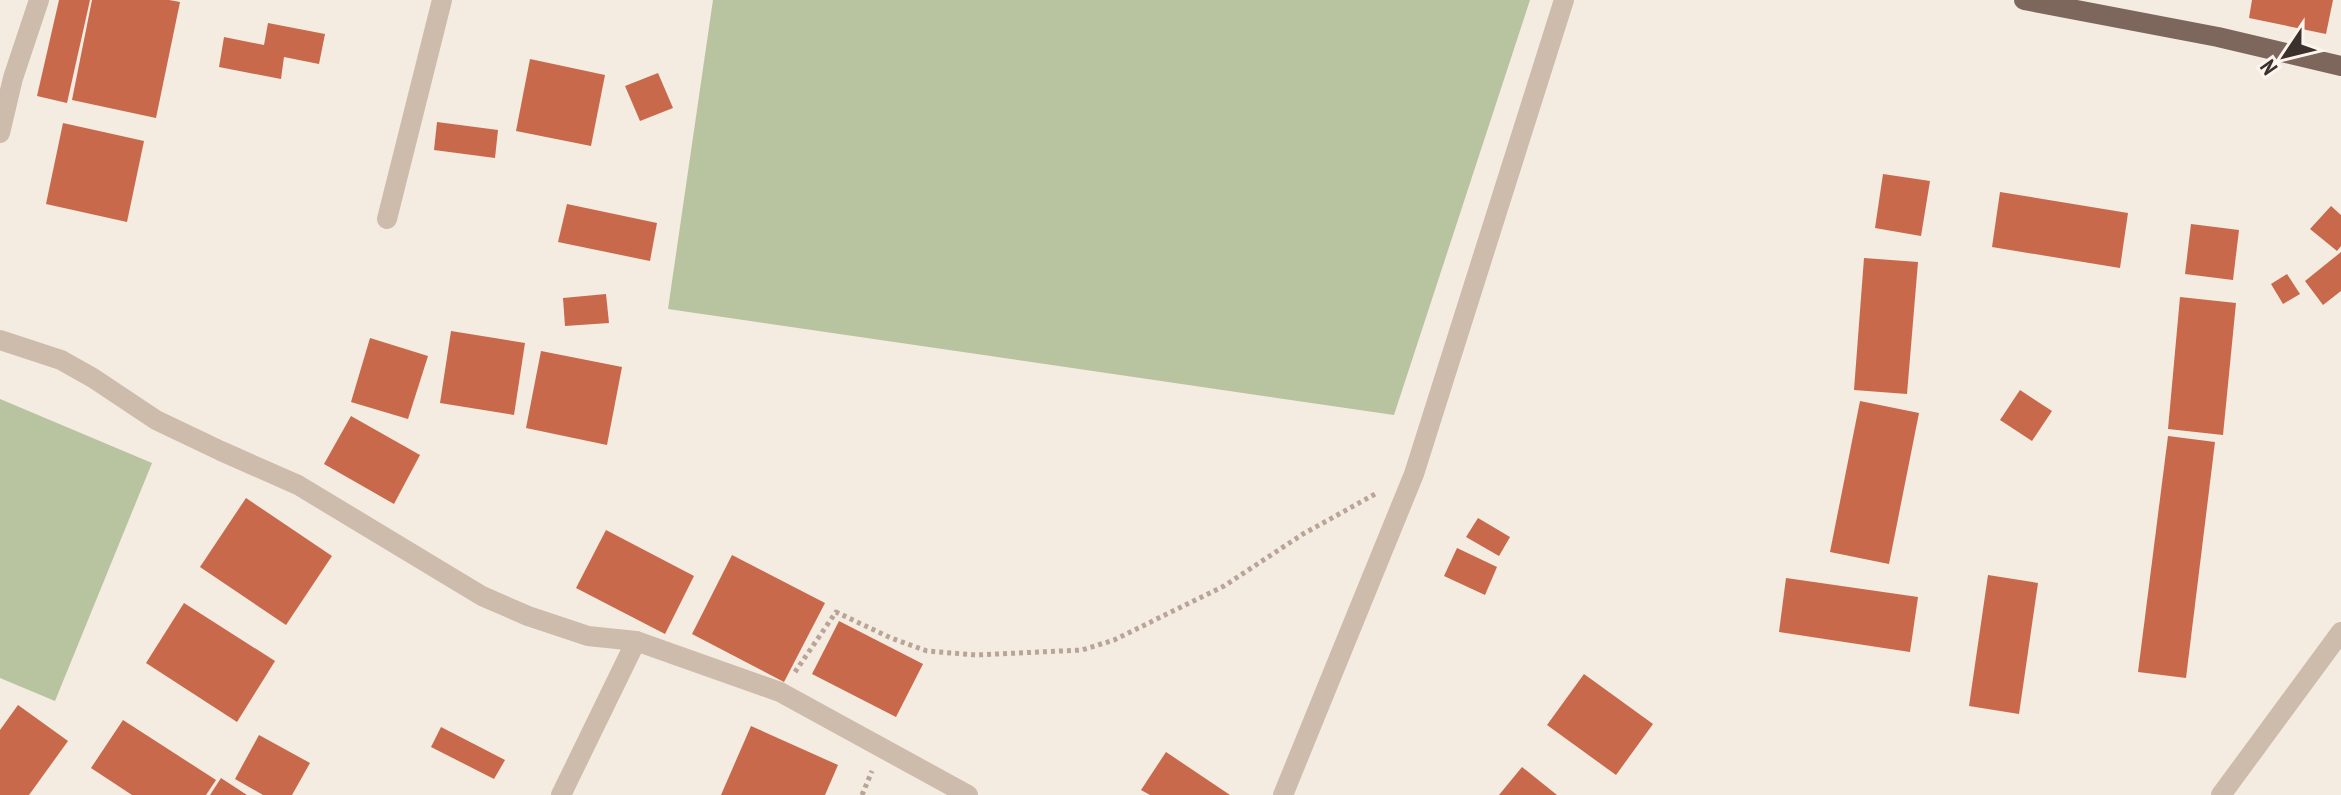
<svg xmlns="http://www.w3.org/2000/svg" width="2341" height="795" font-family="'PT Sans Narrow',sans-serif">
	<rect width="100%" height="100%" fill="#f4ebe1"/>
	<!-- green -->
	<g fill="#b8c4a0">
		<path d="M713 0H1530L1394 415 668 309Z"/>
		<path d="M0 399 152 463 55 701 0 678Z"/>
	</g>
	<!-- building -->
	<g fill="#c8694b">
		<path d="M59 0H90L67 103 37 96Z"/>
		<path d="M92 0H169L180 2 156 118 72 100Z"/>
		<path d="M2252 0H2333L2326 34 2249 18Z"/>
		<path d="M268 23 325 34 319 64 284 57 281 79 219 67 224 37 264 45Z"/>
		<path d="M530 59 605 75 591 146 516 131Z"/>
		<path d="M658 73 673 108 640 121 625 86Z"/>
		<path d="M437 122 498 130 495 158 434 150Z"/>
		<path d="M63 123 144 141 127 222 46 204Z"/>
		<path d="M1883 174 1930 181 1921 236 1875 228Z"/>
		<path d="M2000 192 2128 213 2120 268 1992 247Z"/>
		<path d="M567 204 657 223 650 261 558 242Z"/>
		<path d="M2331 206 2341 215V246L2337 251 2310 229Z"/>
		<path d="M2191 224 2239 230 2233 280 2185 274Z"/>
		<path d="M2341 252V291L2323 305 2305 281Z"/>
		<path d="M1864 258 1918 262 1907 394 1854 390Z"/>
		<path d="M2287 274 2300 294 2283 304 2271 284Z"/>
		<path d="M606 294 609 323 565 326 563 298Z"/>
		<path d="M2180 297 2236 303 2223 435 2168 429Z"/>
		<path d="M451 331 525 343 514 415 440 403Z"/>
		<path d="M370 338 428 356 408 419 351 402Z"/>
		<path d="M541 351 622 367 607 445 526 428Z"/>
		<path d="M2020 390 2052 411 2032 441 2000 420Z"/>
		<path d="M1860 401 1919 413 1889 564 1830 552Z"/>
		<path d="M351 416 420 455 394 504 324 464Z"/>
		<path d="M2168 436 2215 442 2186 678 2138 672Z"/>
		<path d="M246 498 332 556 286 625 200 567Z"/>
		<path d="M1478 518 1510 537 1499 556 1466 537Z"/>
		<path d="M606 530 694 576 665 634 576 588Z"/>
		<path d="M1457 548 1497 567 1485 595 1444 576Z"/>
		<path d="M732 555 825 603 784 682 692 634Z"/>
		<path d="M1988 575 2038 583 2019 714 1969 706Z"/>
		<path d="M1786 578 1918 597 1910 652 1779 632Z"/>
		<path d="M184 603 275 661 237 722 146 663Z"/>
		<path d="M839 621 923 664 896 717 812 674Z"/>
		<path d="M1584 674 1653 724 1616 775 1547 725Z"/>
		<path d="M18 705 68 741 29 795H0V730Z"/>
		<path d="M123 720 216 780 206 795H132L91 768Z"/>
		<path d="M751 726 838 765 825 795H721Z"/>
		<path d="M441 727 505 760 494 779 431 747Z"/>
		<path d="M259 735 310 763 292 795H263L235 779Z"/>
		<path d="M1166 752 1230 795H1150L1141 790Z"/>
		<path d="M1522 767 1557 795H1499Z"/>
		<path d="M221 778 247 795H210Z"/>
	</g>
	<g fill="none" stroke-linecap="round" stroke-linejoin="round">
		<!-- path -->
		<g stroke="#b9a596" stroke-width="5" stroke-dasharray="4 4" stroke-linecap="butt">
			<path d="M795 672 836 612 891 638 927 651 976 655 1082 650 1114 640 1224 586 1303 534 1377 493"/>
			<path d="M862 795 872 771"/>
		</g>
		<!-- minor -->
		<g stroke="#cdbbac" stroke-width="20">
			<path d="M0 133 13 78 39 0"/>
			<path d="M387 219 442 0"/>
			<path d="M0 340 61 360 93 378 156 420 221 451 298 485 482 596 528 616 588 636 636 641 780 692 968 795"/>
			<path d="M561 795 636 641"/>
			<path d="M1283 795 1414 474 1564 0"/>
			<path d="M2221 795 2341 632"/>
		</g>
		<!-- major -->
		<path stroke="#7d675c" stroke-width="20" d="M2024 0 2218 37 2341 66"/>
	</g>
	<!-- north arrow -->
	<g transform="translate(2285 56) rotate(235)" stroke="#fbf5ee" stroke-width="6" paint-order="stroke">
	<path d="M0-6L14 30L0 20L-14 30Z" fill="#3b302b"/>
	<text y="-12" font-size="22" font-weight="bold" text-anchor="middle" fill="#3b302b">N</text>
	</g>
</svg>
